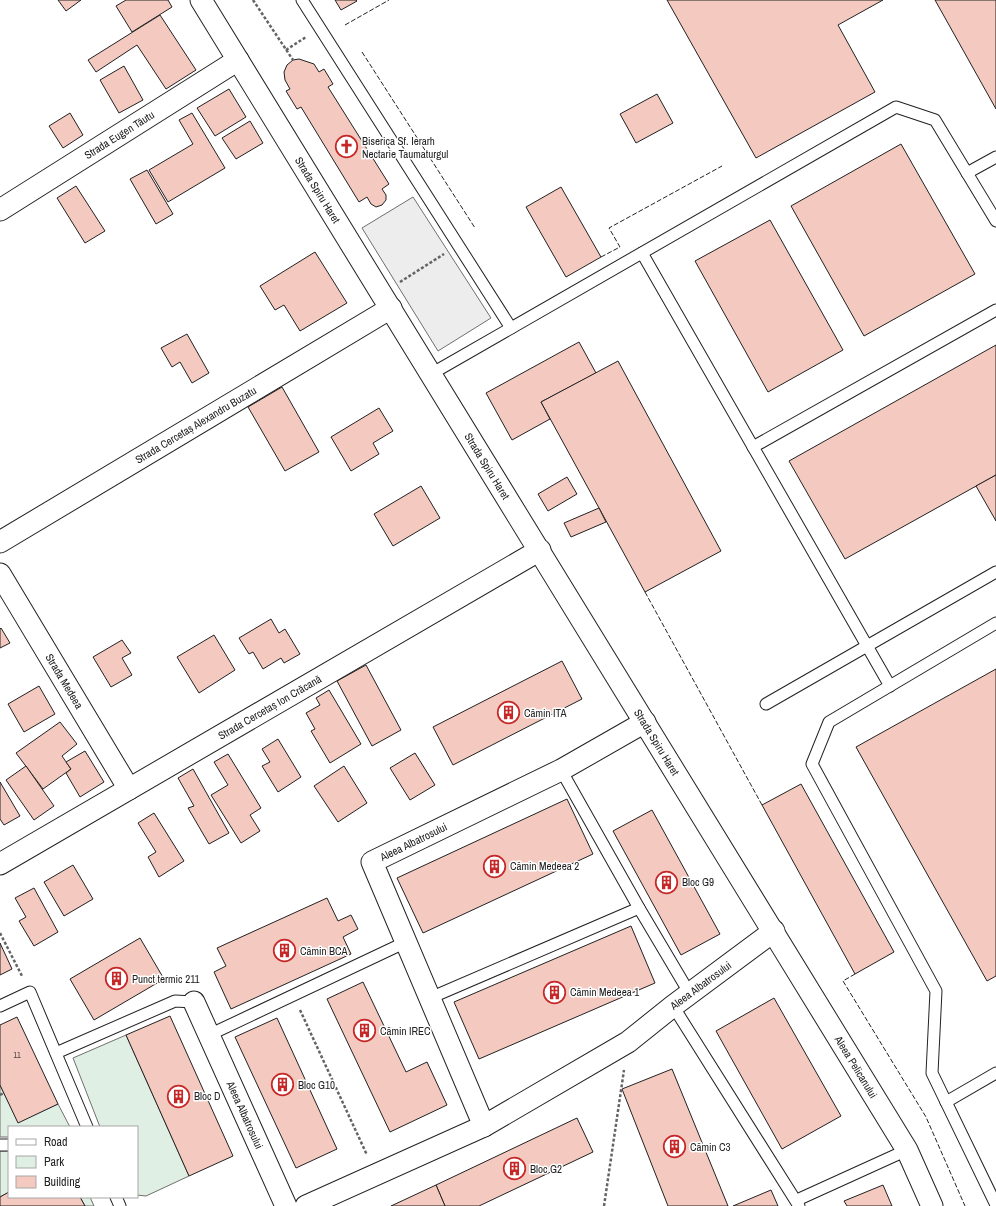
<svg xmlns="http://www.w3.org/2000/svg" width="996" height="1206" font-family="'Archivo Narrow',sans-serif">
	<rect width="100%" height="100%" fill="#fff"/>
	<!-- green -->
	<g fill="#e0efe3" stroke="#6f6f6f">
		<path d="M126 1035 189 1176 146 1196 137 1195V1127H100L73 1058Z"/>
		<path d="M0 1085 18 1122 58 1104 70 1127H9V1137H0Z"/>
		<path d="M0 1151H9V1192L0 1197Z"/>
		<path d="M80 1197H90L94 1206H85Z"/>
	</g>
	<!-- parking -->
	<path fill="#ededed" stroke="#6f6f6f" d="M413 197 491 318 438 351 362 228Z"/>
	<!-- building -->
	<g fill="#f3c9c0" stroke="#222">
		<path d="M58 0H81L66 11Z"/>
		<path d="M126 0H168L172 7 132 32 116 6Z"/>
		<path d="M335 0H356L357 1 341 10Z"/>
		<path d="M667 0H883L838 25 875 92 756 158Z"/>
		<path d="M935 0H996V109Z"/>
		<path d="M160 15 196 70 166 89 137 45 96 72 88 60Z"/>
		<path d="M299 59 314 64 319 72 324 69 333 84 328 87 389 184 382 189 386 195V200L382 205 376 207 371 204 367 197 359 202 301 107 297 109 286 91 290 89 285 80 284 72 287 65 293 60Z"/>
		<path d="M124 66 143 100 119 113 100 80Z"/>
		<path d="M229 89 246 117 215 136 197 108Z"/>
		<path d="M657 94 673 123 636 143 620 114Z"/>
		<path d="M70 113 83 135 63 148 49 126Z"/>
		<path d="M192 113 225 168 168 202 149 170 193 144 179 120Z"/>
		<path d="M250 121 263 143 236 159 222 138Z"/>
		<path d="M901 144 975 274 864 336 791 206Z"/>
		<path d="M147 170 173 214 156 224 130 179Z"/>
		<path d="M76 186 105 231 85 243 57 198Z"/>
		<path d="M561 187 601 257 566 277 526 207Z"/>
		<path d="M770 220 843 350 768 392 695 261Z"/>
		<path d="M315 252 347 303 300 331 284 305 275 310 260 286Z"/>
		<path d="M187 334 209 373 192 383 180 362 172 367 161 348Z"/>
		<path d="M579 342 596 373 541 402 550 419 512 440 486 393Z"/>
		<path d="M996 345V475L845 559 789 461Z"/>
		<path d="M618 361 721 551 645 592 541 402Z"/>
		<path d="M282 387 319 452 285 471 248 407Z"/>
		<path d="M379 408 393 431 373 443 379 454 351 471 331 437Z"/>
		<path d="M996 475V521L976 486Z"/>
		<path d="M567 477 577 494 548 511 538 494Z"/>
		<path d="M421 486 440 518 393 546 374 514Z"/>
		<path d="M599 508 606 522 571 537 564 523Z"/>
		<path d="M271 619 279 633 285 629 300 654 284 663 281 658 263 669 253 652 249 654 239 638Z"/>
		<path d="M1 628 10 643 0 648V629Z"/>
		<path d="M214 635 235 670 199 693 177 657Z"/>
		<path d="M122 640 131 653 122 658 132 675 111 687 93 657Z"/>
		<path d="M562 661 582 699 453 765 433 727Z"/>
		<path d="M366 665 401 730 372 746 337 681Z"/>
		<path d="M996 669V976L987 981 856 747Z"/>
		<path d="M39 686 55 714 24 732 8 704Z"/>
		<path d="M329 690 361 744 330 763 311 731 315 729 306 713 320 705 316 698Z"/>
		<path d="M60 722 77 744 62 756 71 769 43 789 16 753Z"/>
		<path d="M278 739 301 777 278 792 262 766 270 762 262 749Z"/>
		<path d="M85 751 104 782 80 797 66 773 71 769 66 762Z"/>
		<path d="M415 753 435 785 410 800 390 768Z"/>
		<path d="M228 754 261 808 250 815 260 831 241 843 211 795 228 785 214 762Z"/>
		<path d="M26 766 54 806 34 820 6 780Z"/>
		<path d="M344 766 367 803 338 822 314 786Z"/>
		<path d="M193 769 229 833 209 844 188 808 194 806 178 778Z"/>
		<path d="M0 782 20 816 4 825 0 819Z"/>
		<path d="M801 784 894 952 855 974 762 805Z"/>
		<path d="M567 799 593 854 423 933 397 878Z"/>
		<path d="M652 810 720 934 681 955 613 831Z"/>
		<path d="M154 813 184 861 159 877 148 857 156 852 138 823Z"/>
		<path d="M73 865 93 899 64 916 44 882Z"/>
		<path d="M34 888 58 932 34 946 19 921 26 917 15 898Z"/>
		<path d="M327 898 338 921 351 915 358 929 343 937 351 954 231 1009 214 972 226 966 217 948Z"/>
		<path d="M631 926 655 983 479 1059 454 1002Z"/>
		<path d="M140 938 164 979 94 1020 70 979Z"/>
		<path d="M0 943 12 969 0 975Z"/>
		<path d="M363 982 406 1072 427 1062 447 1105 390 1132 327 999Z"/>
		<path d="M774 998 841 1116 782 1149 716 1031Z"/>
		<path d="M170 1016 233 1156 189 1176 126 1035Z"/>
		<path d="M17 1017 58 1104 18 1123 0 1085V1025Z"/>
		<path d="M277 1018 337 1149 296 1168 235 1037Z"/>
		<path d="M672 1069 728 1206H668L622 1089Z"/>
		<path d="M577 1118 593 1152 479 1206H445L436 1185Z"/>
		<path d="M436 1185 445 1206H391Z"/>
		<path d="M883 1185 892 1206H847L844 1201Z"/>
		<path d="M771 1190 778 1206H733Z"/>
		<path d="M9 1192V1197H80L85 1206H0V1197Z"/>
	</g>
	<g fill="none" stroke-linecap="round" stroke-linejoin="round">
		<defs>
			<g id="lane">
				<path d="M302 0 511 328"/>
				<path d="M967 173 996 157"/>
				<path d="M642 253 890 686"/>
				<path d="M431 374 896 107 935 120 996 221"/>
				<path d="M753 447 996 310"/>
				<path d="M996 623 829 722 812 764 936 991 932 1073 996 1205"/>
				<path d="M766 704 996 572"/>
				<path d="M561 770 639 908 690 994"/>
				<path d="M430 998 639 908"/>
				<path d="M0 1006 30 992 87 1127"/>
				<path d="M673 1006 799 1206"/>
				<path d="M209 1035 406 942"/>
				<path d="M56 1053 175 1001 194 1002"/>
				<path d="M946 1102 996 1073"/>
				<path d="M0 1145H9"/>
				<path d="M116 1197 120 1206"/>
				<path d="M797 1200 907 1150"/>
			</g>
			<g id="street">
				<path id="s1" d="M201 0 907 1150 932 1206"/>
				<path id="s2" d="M0 210 238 60"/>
				<path id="s3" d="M0 542 391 308"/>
				<path id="s4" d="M0 574 129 789"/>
				<path id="s5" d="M0 864 540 550"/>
				<path id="s6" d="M194 1002 286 1206"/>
				<path id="s7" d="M484 1126 372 862 561 770 645 722"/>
				<path id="s8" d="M306 1206 484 1126 628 1042 673 1006 774 931"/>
			</g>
		</defs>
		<!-- lane casing -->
		<use href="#lane" stroke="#222" stroke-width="13"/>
		<!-- street casing -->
		<use href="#street" stroke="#222" stroke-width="23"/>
		<!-- path -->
		<g stroke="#646464" stroke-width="2.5" stroke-dasharray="3 2" stroke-linecap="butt">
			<path d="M253 0 293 60"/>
			<path d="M286 50 306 37"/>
			<path d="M400 282 444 254"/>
			<path d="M0 933 22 976"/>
			<path d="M300 1010 367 1155"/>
			<path d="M0 1095 4 1093"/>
			<path d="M604 1206 624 1070"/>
		</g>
		<!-- lane -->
		<use href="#lane" stroke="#fff" stroke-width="11"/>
		<!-- street -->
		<use href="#street" stroke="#fff" stroke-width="21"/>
		<!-- fence -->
		<g stroke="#222" stroke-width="1" stroke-dasharray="5 2" stroke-linecap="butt">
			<path d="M345 25 389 0"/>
			<path d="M362 52 475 228"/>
			<path d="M601 257 620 247 609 228 722 166"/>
			<path d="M645 592 762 805"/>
			<path d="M855 974 843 981 926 1117 965 1206"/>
		</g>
	</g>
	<!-- icons -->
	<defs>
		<symbol id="church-ring" viewBox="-11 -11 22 22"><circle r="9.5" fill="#fff" stroke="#c62828" stroke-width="1.5"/><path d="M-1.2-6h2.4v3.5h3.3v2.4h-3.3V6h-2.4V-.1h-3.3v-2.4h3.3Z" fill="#c62828"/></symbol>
		<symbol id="building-ring" viewBox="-11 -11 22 22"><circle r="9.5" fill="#fff" stroke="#c62828" stroke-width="1.5"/><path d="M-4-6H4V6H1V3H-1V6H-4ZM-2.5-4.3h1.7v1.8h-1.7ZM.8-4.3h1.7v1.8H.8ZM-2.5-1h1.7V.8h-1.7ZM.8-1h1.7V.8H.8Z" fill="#c62828"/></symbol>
	</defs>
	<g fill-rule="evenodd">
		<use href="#church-ring" x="334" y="134" width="25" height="25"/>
		<use href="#building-ring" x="496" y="700" width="25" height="25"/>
		<use href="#building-ring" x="482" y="854" width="25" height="25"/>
		<use href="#building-ring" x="654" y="870" width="25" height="25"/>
		<use href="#building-ring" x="272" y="938" width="25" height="25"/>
		<use href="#building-ring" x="104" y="966" width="25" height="25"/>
		<use href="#building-ring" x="542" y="980" width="25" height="25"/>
		<use href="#building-ring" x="352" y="1018" width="25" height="25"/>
		<use href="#building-ring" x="270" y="1072" width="25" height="25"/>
		<use href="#building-ring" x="166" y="1084" width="25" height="25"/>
		<use href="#building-ring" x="662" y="1134" width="25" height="25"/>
		<use href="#building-ring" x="502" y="1156" width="25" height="25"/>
	</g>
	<g text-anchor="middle" stroke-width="3" stroke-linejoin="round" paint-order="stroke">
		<!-- number labels -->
		<g font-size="9" fill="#564c4a">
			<text x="17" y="1058">11</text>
		</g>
		<!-- street labels -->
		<g font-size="11" fill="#222" stroke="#fff">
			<text dy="4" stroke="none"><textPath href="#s2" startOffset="141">Strada Eugen Tăutu</textPath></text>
			<text dy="4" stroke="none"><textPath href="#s1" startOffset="223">Strada Spiru Haret</textPath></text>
			<text dy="4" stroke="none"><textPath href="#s3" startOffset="228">Strada Cercetaș Alexandru Buzatu</textPath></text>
			<text dy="4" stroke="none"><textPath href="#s1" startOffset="547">Strada Spiru Haret</textPath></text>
			<text dy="4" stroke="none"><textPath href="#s4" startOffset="125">Strada Medeea</textPath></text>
			<text dy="4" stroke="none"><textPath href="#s5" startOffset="312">Strada Cercetaș Ion Crăcană</textPath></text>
			<text dy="4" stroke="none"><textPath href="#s1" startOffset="871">Strada Spiru Haret</textPath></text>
			<text dy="4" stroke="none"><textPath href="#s7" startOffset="333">Aleea Albatrosului</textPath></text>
			<text dy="4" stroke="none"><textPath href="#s8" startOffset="454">Aleea Albatrosului</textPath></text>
			<text dy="4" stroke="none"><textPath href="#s1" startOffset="1252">Aleea Pelicanului</textPath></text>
			<text dy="4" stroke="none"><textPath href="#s6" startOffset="124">Aleea Albatrosului</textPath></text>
		</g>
		<!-- poi labels -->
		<g font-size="11" fill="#222" stroke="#fff" text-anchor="start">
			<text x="362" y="145">Biserica Sf. Ierarh<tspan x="362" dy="13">Nectarie Taumaturgul</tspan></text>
			<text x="524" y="717">Cămin ITA</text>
			<text x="510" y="870">Cămin Medeea 2</text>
			<text x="682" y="886">Bloc G9</text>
			<text x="300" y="955">Cămin BCA</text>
			<text x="132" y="983">Punct termic 211</text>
			<text x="570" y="996">Cămin Medeea 1</text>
			<text x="380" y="1035">Cămin IREC</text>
			<text x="298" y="1089">Bloc G10</text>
			<text x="194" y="1100">Bloc D</text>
			<text x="690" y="1151">Cămin C3</text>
			<text x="530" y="1173">Bloc G2</text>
		</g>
	</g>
	<!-- legend -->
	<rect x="8" y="1126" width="130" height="72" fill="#ffffff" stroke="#a7a7a7"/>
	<rect x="16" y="1139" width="20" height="6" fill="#ffffff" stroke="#a7a7a7"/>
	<text x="44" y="1146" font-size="12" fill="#222222">Road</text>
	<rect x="16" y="1156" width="20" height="12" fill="#e0efe3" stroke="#a7a7a7"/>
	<text x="44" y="1166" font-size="12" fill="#222222">Park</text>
	<rect x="16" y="1176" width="20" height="12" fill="#f3c9c0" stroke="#a7a7a7"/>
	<text x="44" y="1186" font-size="12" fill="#222222">Building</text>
</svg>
